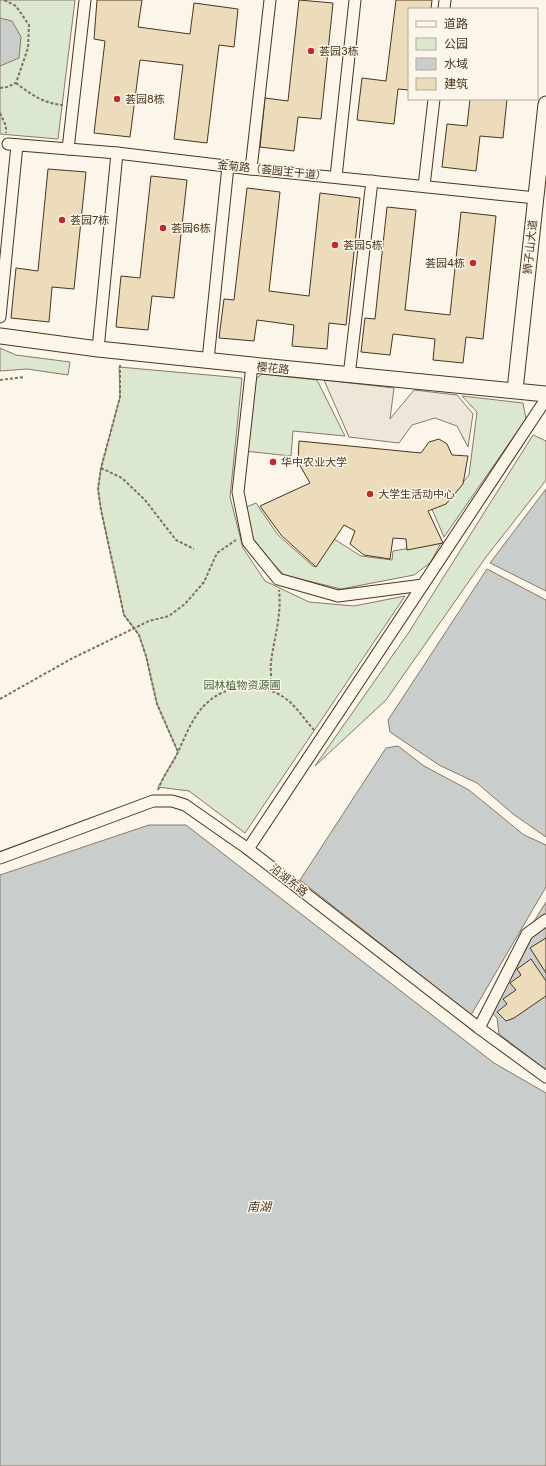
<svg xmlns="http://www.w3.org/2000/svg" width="546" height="1466" font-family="Inter,'Noto Sans SC',sans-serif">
	<rect width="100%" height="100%" fill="#fbf6e9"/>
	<!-- green -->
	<g fill="#dce7d0" stroke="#887966">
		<path d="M0 0H75L58 139 0 134Z"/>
		<path d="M0 348 16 355 70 362 68 375 27 369 0 371Z"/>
		<path d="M119 367 242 378 230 497 243 548 265 581 309 602 354 606 405 596 245 833 189 791 158 787 178 752 157 704 146 656 139 635 124 615 101 510 98 489 101 468 120 397Z"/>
		<path d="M262 374 317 380 345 436 293 431 291 456 244 451 251 382Z"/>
		<path d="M462 396 523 403 526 419 444 537 431 507 449 499 469 475 477 412Z"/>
		<path d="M533 435 546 441V480L540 488 486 557 386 700 315 766 409 632Z"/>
		<path d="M256 503 278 535 314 567 334 539 361 556 392 560 393 551 441 543 430 563 414 575 341 589 284 575 252 541 244 508Z"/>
	</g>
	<!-- parking -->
	<path fill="#ede7d9" stroke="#887966" d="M324 380 394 388 390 419 414 390 457 395 473 414 468 447 457 426 435 418 412 425 399 443 349 437Z"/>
	<!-- water -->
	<g fill="#c9cecd" stroke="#887966">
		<path d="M0 18 12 21 21 37 19 58 0 66Z"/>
		<path d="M546 489V591L490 563Z"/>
		<path d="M487 569 546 600V837L513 814 477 783 439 765 390 732 388 720Z"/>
		<path d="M398 746 424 766 469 790 524 835 546 845V887L471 1015 300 880 386 748Z"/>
		<path d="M149 825H186L494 1063 546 1093V1466H0V875Z"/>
		<path d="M546 902V1070L499 1034 497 1018 487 1007 526 934Z"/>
	</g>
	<!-- building -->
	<g fill="#ecdcbc" stroke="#4a3520">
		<path d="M97 0H142L138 27 190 34 194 3 238 9 234 47 219 45 207 143 174 139 183 65 140 60 130 137 94 133 105 41 94 39Z"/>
		<path d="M299 0 333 3 321 119 298 117 294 151 260 147 265 98 288 101Z"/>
		<path d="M396 0H432L431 9H409V90L398 89 394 124 357 120 362 78 386 81Z"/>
		<path d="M470 99H507L503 138 480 136 476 171 442 167 447 124 467 126Z"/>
		<path d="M48 169 86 172 74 289 52 287 49 322 11 318 16 268 38 271Z"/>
		<path d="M151 176 187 180 174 298 152 296 148 330 116 327 121 276 140 278Z"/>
		<path d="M247 188 280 192 269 291 309 296 320 193 360 198 346 325 329 323 327 349 292 346 294 325 257 320 254 341 219 338 224 299 234 300Z"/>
		<path d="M387 207 416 210 405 310 450 315 461 212 496 216 483 339 466 337 463 363 433 360 435 339 393 334 390 355 361 352 365 318 375 319Z"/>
		<path d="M439 439 447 444 452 455 468 456 463 484 446 504 428 511 443 543 407 550 406 539 393 538 390 559 364 555 350 544 355 531 344 525 316 567 281 535 260 506 310 483 298 462 299 441 421 453 429 442Z"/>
		<path d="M546 938V973L530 948Z"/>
		<path d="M531 959 546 981V996L514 1018 506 1021 497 1012 507 1004 503 999 516 990 510 983 521 975 517 969Z"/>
	</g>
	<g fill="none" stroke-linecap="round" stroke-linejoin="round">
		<defs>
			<g id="street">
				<path d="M444 9 445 0"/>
				<path d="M8 144 117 153 251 169 536 198"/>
				<path d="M68 149 85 0"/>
				<path d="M251 169 270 0"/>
				<path d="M336 177 355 0"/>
				<path d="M424 186 434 99"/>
				<path d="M0 317 17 145"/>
				<path d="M98 349 117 153"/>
				<path d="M208 360 228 166"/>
				<path d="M252 365 238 492 248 542 278 579 338 596 423 585"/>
				<path d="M349 376 372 181"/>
				<path d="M248 849 546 399"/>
				<path d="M0 858 153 801H172L185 805 248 849 479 1028 546 1077"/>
				<path d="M479 1028 527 934 546 920"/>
			</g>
			<g id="secondary">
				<path d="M0 336 98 349 252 365 546 394"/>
				<path d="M515 390 546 104"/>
			</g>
		</defs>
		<!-- street casing -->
		<use href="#street" stroke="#4a3520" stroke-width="13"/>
		<!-- secondary casing -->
		<use href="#secondary" stroke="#4a3520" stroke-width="17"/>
		<!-- path -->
		<g stroke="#7f6f5c" stroke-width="2" stroke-dasharray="3 2" stroke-linecap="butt">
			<path d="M16 83C30 94 45 104 63 105"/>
			<path d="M0 88 7 87 16 83 28 48 29 25 16 6 4 0"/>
			<path d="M0 113 6 126V133"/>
			<path d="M120 365V397L101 468 98 489 101 510 124 615 139 635 146 656 157 704 178 752"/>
			<path d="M0 380 24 377"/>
			<path d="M101 468 122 478 145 500 176 540 194 549"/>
			<path d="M272 691C272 681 270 671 271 662 274 638 282 615 279 590"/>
			<path d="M0 699 71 659 149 621 169 616 185 604 204 582 217 553 236 540"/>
			<path d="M158 790C163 776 172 765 178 752 186 735 193 715 208 702 227 684 261 683 282 696 296 705 303 718 314 730"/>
		</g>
		<!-- street -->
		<use href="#street" stroke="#fbf6e9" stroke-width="11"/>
		<!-- secondary -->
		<use href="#secondary" stroke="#fbf6e9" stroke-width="15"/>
	</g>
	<!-- markers -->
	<g fill="#c62828" stroke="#fbf6e9" stroke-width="1.5">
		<circle cx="311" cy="51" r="4"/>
		<circle cx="117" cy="99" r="4"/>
		<circle cx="62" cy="220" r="4"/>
		<circle cx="163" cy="228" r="4"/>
		<circle cx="335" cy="245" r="4"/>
		<circle cx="473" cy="263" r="4"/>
		<circle cx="273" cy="462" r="4"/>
		<circle cx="370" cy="494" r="4"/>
	</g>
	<g text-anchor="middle" stroke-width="3" stroke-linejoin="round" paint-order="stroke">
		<!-- poi labels -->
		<g font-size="11" fill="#4a3520" stroke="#fbf6e9" text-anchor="start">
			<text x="319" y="55">荟园3栋</text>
			<text x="125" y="103">荟园8栋</text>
			<text x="70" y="224">荟园7栋</text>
			<text x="171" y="232">荟园6栋</text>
			<text x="343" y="249">荟园5栋</text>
			<text x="465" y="267" text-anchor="end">荟园4栋</text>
			<text x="281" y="466">华中农业大学</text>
			<text x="378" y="498">大学生活动中心</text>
		</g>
		<!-- street labels -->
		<g font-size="11" fill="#4a3520" stroke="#fbf6e9">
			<text transform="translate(272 170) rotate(6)" y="4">金菊路（荟园主干道）</text>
			<text transform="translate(530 247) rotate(-84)" y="4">狮子山大道</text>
			<text transform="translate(273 368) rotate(6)" y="4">樱花路</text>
			<text transform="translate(289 880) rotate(38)" y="4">沿湖东路</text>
		</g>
		<!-- park labels -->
		<g font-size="11" fill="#436837" stroke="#fbf6e9">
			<text x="242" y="689">园林植物资源圃</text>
		</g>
		<!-- water labels -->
		<g font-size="12" font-style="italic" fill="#4a3520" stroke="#fbf6e9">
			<text x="259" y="1211">南湖</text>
		</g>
	</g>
	<!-- legend -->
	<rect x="408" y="8" width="130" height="92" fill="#fbf6e9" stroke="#b4a999"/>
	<rect x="416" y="21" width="20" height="6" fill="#fbf6e9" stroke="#b4a999"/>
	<text x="444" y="28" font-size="12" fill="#4a3520">道路</text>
	<rect x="416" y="38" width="20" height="12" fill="#dce7d0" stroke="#b4a999"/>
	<text x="444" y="48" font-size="12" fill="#4a3520">公园</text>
	<rect x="416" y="58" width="20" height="12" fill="#c9cecd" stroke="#b4a999"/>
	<text x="444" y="68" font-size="12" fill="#4a3520">水域</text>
	<rect x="416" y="78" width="20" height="12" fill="#ecdcbc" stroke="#b4a999"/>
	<text x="444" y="88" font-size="12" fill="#4a3520">建筑</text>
</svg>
